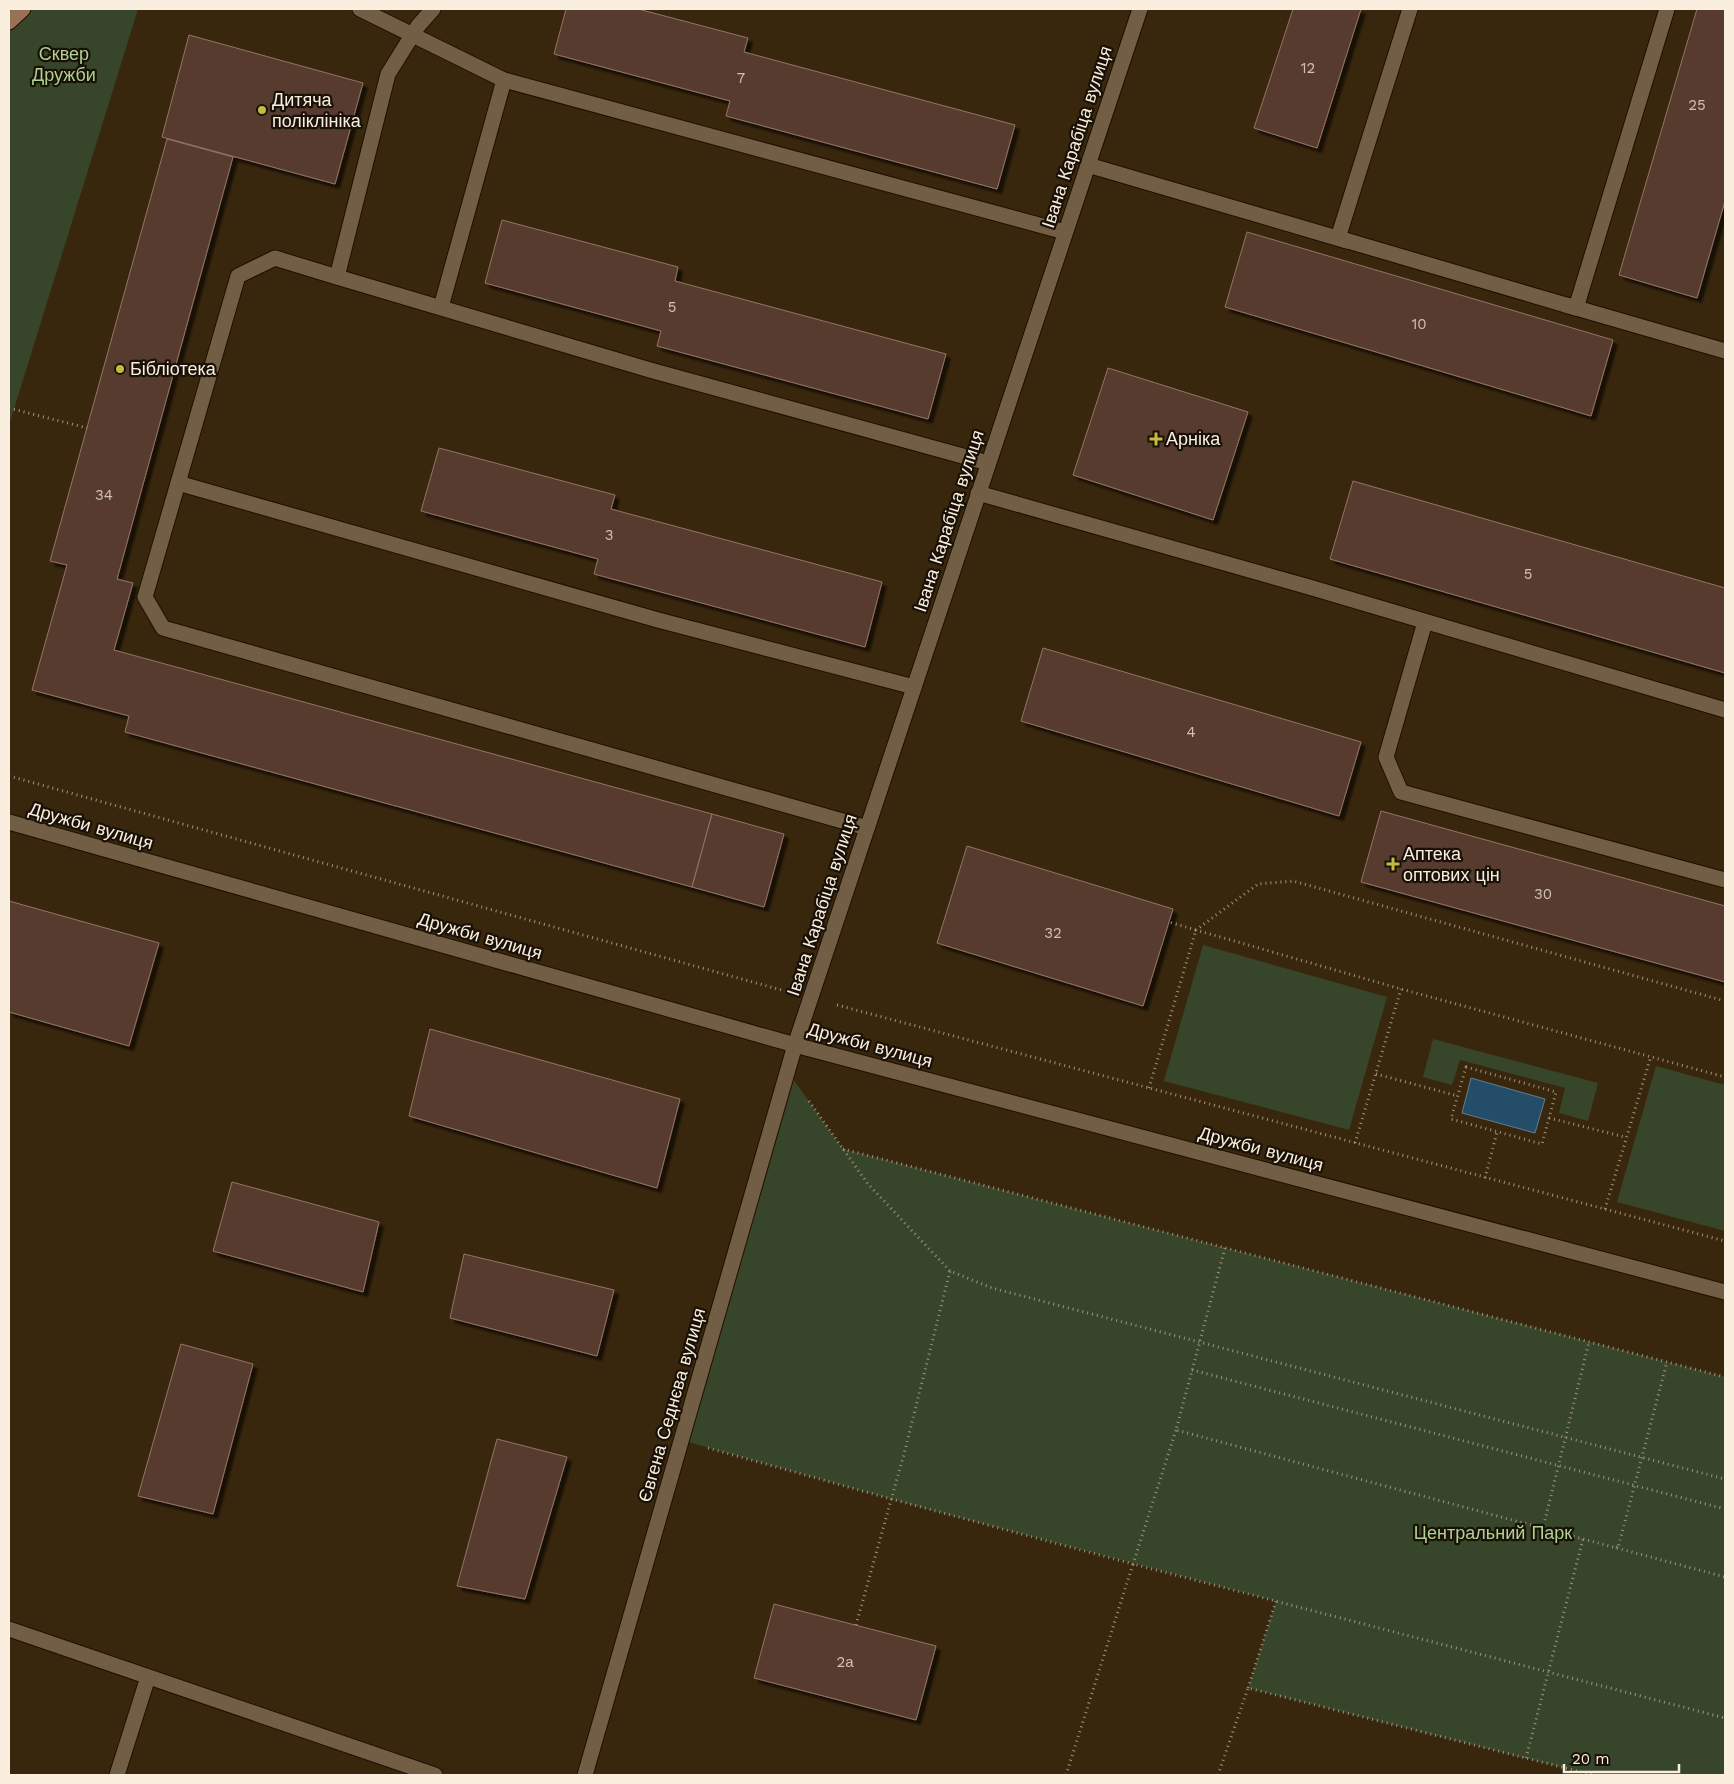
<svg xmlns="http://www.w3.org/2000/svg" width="1734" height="1784" font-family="'Work Sans',sans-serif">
	<defs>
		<filter id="shadow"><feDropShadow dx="4.5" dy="4.5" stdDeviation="1" flood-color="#0009"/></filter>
	</defs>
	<rect width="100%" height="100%" fill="#39270d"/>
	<!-- green -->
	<g fill="#37462a">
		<path d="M23 9H138L9 425V21Z"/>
		<path d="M1203 945 1387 997 1349 1130 1164 1081Z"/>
		<path d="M1433 1039 1598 1083 1588 1121 1559 1113 1565 1088 1460 1060 1452 1085 1423 1077Z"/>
		<path d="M1656 1066 1725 1085V1231L1617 1202Z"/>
		<path d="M788 1072 843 1149 1725 1377V1775H1592L1248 1688 1276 1601 920 1507 681 1440Z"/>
	</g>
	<!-- water -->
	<path fill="#234d68" stroke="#647d8c" d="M1471 1078 1545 1099 1535 1133 1462 1113Z"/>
	<!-- building -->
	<g fill="#573a2e" stroke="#957467" filter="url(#shadow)">
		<path d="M566 9H638L748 38 744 52 1015 125 997 189 726 116 730 101 554 54Z"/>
		<path d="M1293 9H1361L1317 148 1254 128Z"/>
		<path d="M1697 9H1725V201L1697 298 1619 275Z"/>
		<path d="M189 35 363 83 335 184 162 137Z"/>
		<path d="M167 139 233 157 117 579 133 583 114 650 712 814 692 887 125 732 129 716 32 690 67 565 50 561Z"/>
		<path d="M502 220 678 267 675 281 946 354 928 419 657 346 661 331 485 283Z"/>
		<path d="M1247 232 1613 340 1591 416 1225 307Z"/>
		<path d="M1108 368 1248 412 1213 520 1073 475Z"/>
		<path d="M439 448 615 495 611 509 882 582 865 647 594 574 598 559 421 511Z"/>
		<path d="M1353 481 1725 588V673L1330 559Z"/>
		<path d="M1043 648 1361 742 1339 816 1021 721Z"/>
		<path d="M1381 811 1725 906V982L1361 882Z"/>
		<path d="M712 814 784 834 764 907 692 887Z"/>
		<path d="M967 846 1173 909 1143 1006 937 943Z"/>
		<path d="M9 901 159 943 129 1046 9 1012Z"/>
		<path d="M430 1029 680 1099 657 1188 409 1116Z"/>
		<path d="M232 1182 379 1222 363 1292 213 1251Z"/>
		<path d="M464 1254 614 1290 597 1356 450 1318Z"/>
		<path d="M181 1344 253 1364 213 1514 138 1496Z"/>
		<path d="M497 1439 567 1457 525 1599 457 1586Z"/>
		<path d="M774 1604 936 1646 916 1720 754 1678Z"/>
	</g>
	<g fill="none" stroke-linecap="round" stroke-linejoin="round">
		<defs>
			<g id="lane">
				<path d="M360 9 504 80 1065 232"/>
				<path d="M433 9 418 26 388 74 337 277 275 258 238 276 145 597 163 628 867 828"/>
				<path d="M1410 9 1338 238 1576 308 1667 9"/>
				<path d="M1088 165 1347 241"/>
				<path d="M337 277 650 370 988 463"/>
				<path d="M1566 305 1725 351"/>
				<path d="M441 307 504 80"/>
				<path d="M178 483 658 620 914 687"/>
				<path d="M978 493 1309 587 1725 710"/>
				<path d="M1425 622 1386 757 1401 792 1725 880"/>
			</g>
			<g id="street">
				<path d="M9 822 795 1045 1725 1292"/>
				<path d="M9 1629 435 1775"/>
				<path d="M117 1775 148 1677"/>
				<path d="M585 1775 795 1045 1140 9"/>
			</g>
			<path id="secondary" d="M9 22 23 9"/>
		</defs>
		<!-- lane casing -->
		<use href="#lane" stroke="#1f0f00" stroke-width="17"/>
		<!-- street casing -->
		<use href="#street" stroke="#1f0f00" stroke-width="17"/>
		<!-- secondary casing -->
		<use href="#secondary" stroke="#1f0f00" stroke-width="17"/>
		<!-- path -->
		<g stroke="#a1927e" stroke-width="3" stroke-dasharray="1 4" stroke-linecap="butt">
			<path d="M9 408 87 428"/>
			<path d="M9 776 785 991"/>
			<path d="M1725 1001 1293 881 1258 884 1196 930 1401 989 1725 1077"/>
			<path d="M837 1005 1725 1241"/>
			<path d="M1466 1067 1556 1092 1542 1144 1451 1119Z"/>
			<path d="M1376 1074 1458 1096"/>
			<path d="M1149 1088 1196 930 1169 922"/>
			<path d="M809 1101 868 1184 950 1271 992 1288 1725 1479"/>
			<path d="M1549 1118 1625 1137"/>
			<path d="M1355 1143 1401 989"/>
			<path d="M843 1149 1725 1377"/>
			<path d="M1485 1178 1497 1132"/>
			<path d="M1605 1209 1651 1056"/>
			<path d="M1225 1248 1176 1430 1725 1577"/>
			<path d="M1192 1370 1725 1509"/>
			<path d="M708 1448 891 1499 1133 1564 1176 1430"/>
			<path d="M1545 1528H1543L1589 1342"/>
			<path d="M1616 1547 1618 1548 1667 1362"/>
			<path d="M856 1625 904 1454 950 1271"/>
			<path d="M1248 1688 1276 1601"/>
			<path d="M1526 1758 1583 1539"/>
			<path d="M1066 1775 1133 1564 1725 1718"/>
			<path d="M1218 1775 1248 1688 1593 1775"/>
		</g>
		<!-- lane -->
		<use href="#lane" stroke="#725e44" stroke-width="15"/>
		<!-- street -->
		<use href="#street" stroke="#725e44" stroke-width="15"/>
		<!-- secondary -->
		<use href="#secondary" stroke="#987156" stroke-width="15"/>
	</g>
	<!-- markers -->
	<g fill="#c2bd3f" stroke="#191107" stroke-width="2">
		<circle cx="262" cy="110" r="5"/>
		<circle cx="120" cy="369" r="5"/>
		<path d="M1153.5 431.5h5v5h5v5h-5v5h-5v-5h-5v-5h5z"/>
		<path d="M1390.5 856.5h5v5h5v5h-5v5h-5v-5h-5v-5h5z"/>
	</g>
	<g text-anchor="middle" stroke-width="4.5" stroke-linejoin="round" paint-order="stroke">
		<!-- number labels -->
		<g font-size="15" fill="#d1c1b3">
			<text x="1308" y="73">12</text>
			<text x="741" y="83">7</text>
			<text x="1697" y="110">25</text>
			<text x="672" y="312">5</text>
			<text x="1419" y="329">10</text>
			<text x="104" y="500">34</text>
			<text x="609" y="540">3</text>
			<text x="1528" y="579">5</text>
			<text x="1191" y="737">4</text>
			<text x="1543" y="899">30</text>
			<text x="1053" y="938">32</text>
			<text x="845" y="1667">2а</text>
		</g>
		<!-- park labels -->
		<g font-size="18" fill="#aed291" stroke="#191107">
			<text x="64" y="60">Сквер<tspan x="64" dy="21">Дружби</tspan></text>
			<text x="1493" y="1539">Центральний Парк</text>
		</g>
		<!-- poi labels -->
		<g font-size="18" fill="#faeedf" stroke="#191107" text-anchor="start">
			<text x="272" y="106">Дитяча<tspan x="272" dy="21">поліклініка</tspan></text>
			<text x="130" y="375">Бібліотека</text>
			<text x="1166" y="445">Арніка</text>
			<text x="1403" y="860">Аптека<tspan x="1403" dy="21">оптових цін</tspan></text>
		</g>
		<!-- street labels -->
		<g font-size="18" fill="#faeedf" stroke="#191107">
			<text transform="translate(1077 137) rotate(-72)" y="6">Івана Карабіца вулиця</text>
			<text transform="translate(949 521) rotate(-72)" y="6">Івана Карабіца вулиця</text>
			<text transform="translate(91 826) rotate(16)" y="6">Дружби вулиця</text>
			<text transform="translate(822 905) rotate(-72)" y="6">Івана Карабіца вулиця</text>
			<text transform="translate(480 936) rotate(16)" y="6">Дружби вулиця</text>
			<text transform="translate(870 1045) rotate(15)" y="6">Дружби вулиця</text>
			<text transform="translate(1261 1149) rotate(15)" y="6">Дружби вулиця</text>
			<text transform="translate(672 1405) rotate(-74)" y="6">Євгена Седнєва вулиця</text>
		</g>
	</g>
	<!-- border -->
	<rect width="1734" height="1784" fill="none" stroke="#faeedf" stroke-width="20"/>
	<!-- scale -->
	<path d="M1564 1764v8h115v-8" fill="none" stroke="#faeedf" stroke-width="2.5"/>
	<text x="1572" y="1764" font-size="15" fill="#faeedf" stroke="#191107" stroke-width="4" paint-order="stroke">20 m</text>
</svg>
